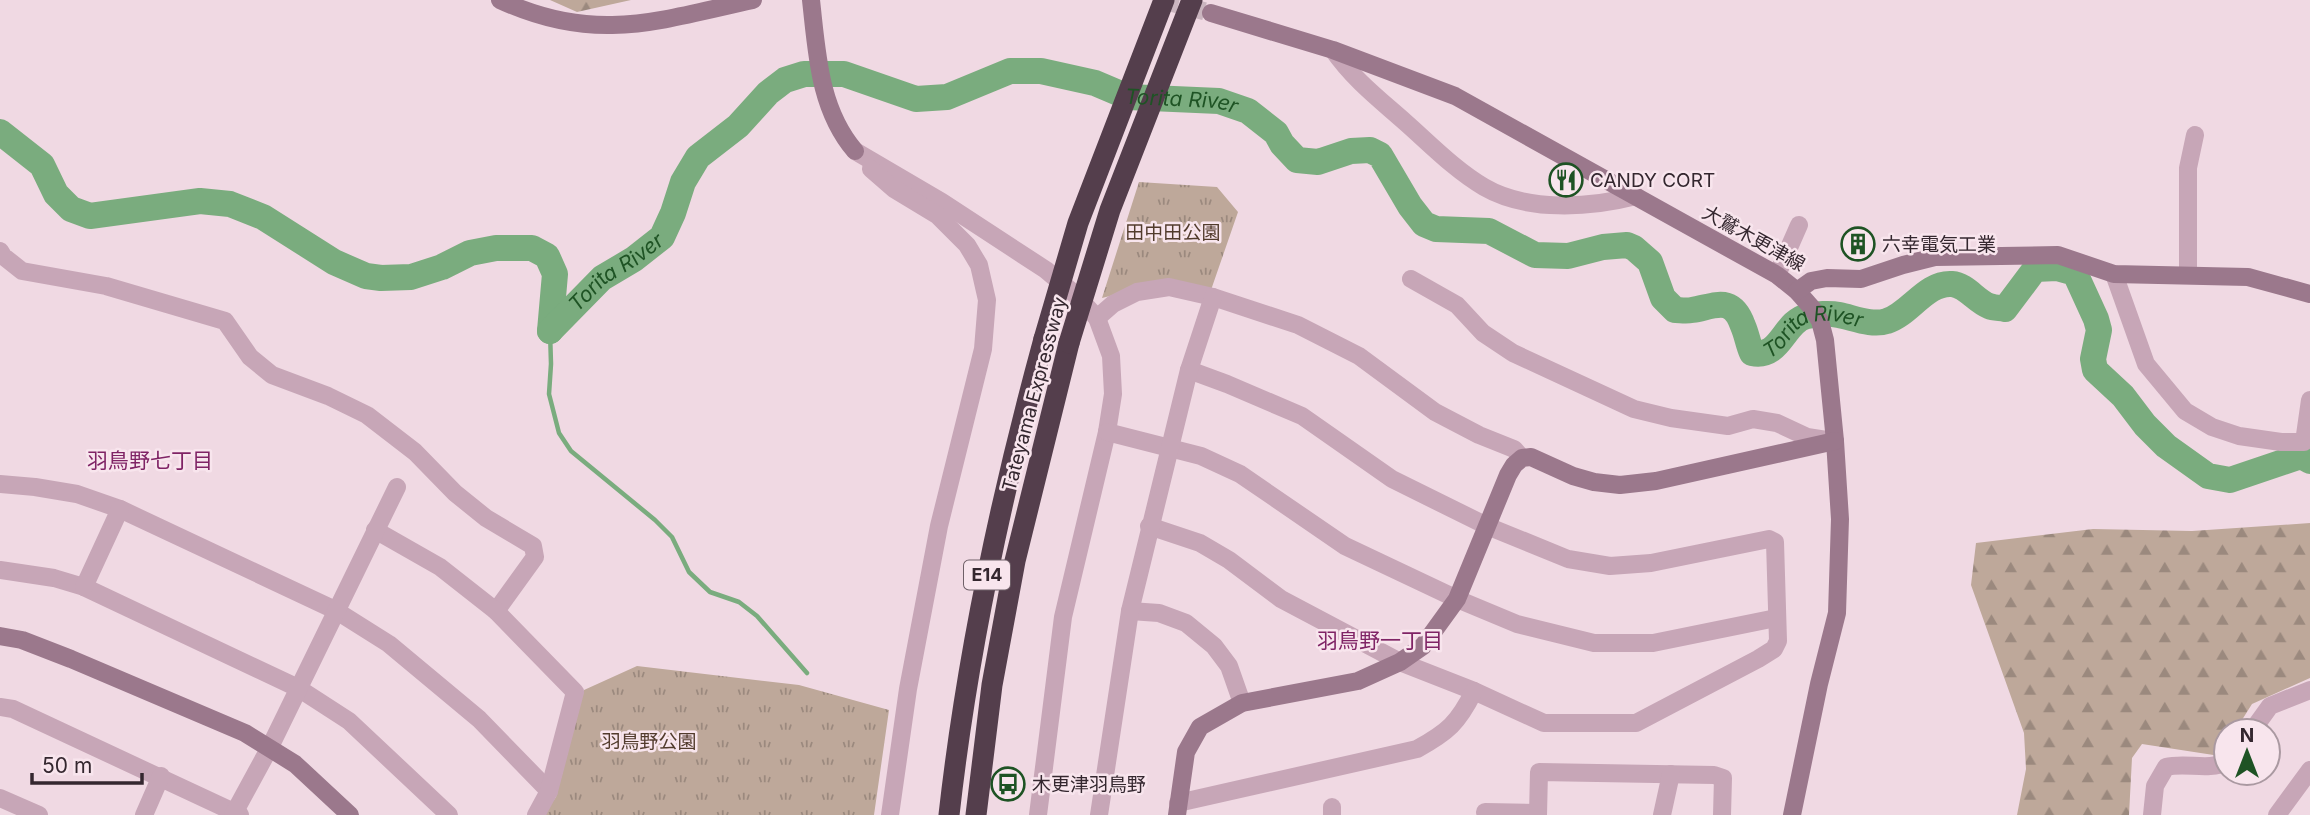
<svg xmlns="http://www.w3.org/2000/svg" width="2310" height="815" font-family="Inter,'Noto Sans JP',sans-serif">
	<defs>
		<pattern id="forest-firs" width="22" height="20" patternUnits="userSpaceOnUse" patternTransform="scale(1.75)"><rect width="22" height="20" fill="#bea89a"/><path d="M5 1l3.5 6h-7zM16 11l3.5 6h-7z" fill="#9b897e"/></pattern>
		<pattern id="park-tufts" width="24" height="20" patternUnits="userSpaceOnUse" patternTransform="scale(1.75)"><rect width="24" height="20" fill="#bea89a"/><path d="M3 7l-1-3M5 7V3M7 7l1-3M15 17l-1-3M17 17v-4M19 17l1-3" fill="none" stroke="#9b897e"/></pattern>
	</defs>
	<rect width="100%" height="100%" fill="#f0d9e3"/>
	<!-- forest -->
	<g fill="url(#forest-firs)">
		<path d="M550 0H631L577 12Z"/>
		<path d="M2310 523V678L2252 704 2235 731H2226V746L2220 756 2142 744 2132 758 2129 815H2017L2026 769 2024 733 1971 585 1976 543 2093 529 2192 531Z"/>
	</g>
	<!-- park -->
	<g fill="url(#park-tufts)">
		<path d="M1139 182 1217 187 1238 212 1211 290 1118 294 1102 298Z"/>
		<path d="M637 666 799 685 889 710 874 815H543L556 797 584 690Z"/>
	</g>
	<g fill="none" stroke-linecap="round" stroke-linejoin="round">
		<!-- stream -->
		<path stroke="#7aac7e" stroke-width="4.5" d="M550 331 551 364 549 394 559 433 571 451 655 520 672 537 689 572 710 592 739 602 757 616 807 673"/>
		<!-- river -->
		<g stroke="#7aac7e" stroke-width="26">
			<path d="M0 132 42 165 56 194 71 209 90 216 200 201 230 204 263 217 334 262 366 276 381 278 411 277 442 267 470 253 496 248H532L547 256 555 274 550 331"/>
			<path id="s1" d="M550 331 602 278 634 259 662 237 673 213 683 182 698 157 738 126 768 93 785 80 804 74H844L916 99 947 97 1010 71H1041L1095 83 1128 97 1219 101 1248 111 1276 133 1282 144 1297 160 1318 162 1351 151 1370 150 1380 155 1410 206 1424 224 1436 229 1489 231 1535 255 1568 256 1603 247 1627 245 1634 248 1650 262 1663 298 1675 310C1680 310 1686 311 1692 310 1716 306 1732 295 1743 326 1747 335 1748 344 1752 353 1781 359 1783 322 1807 316 1816 314 1830 313 1839 315 1854 318 1872 326 1887 321 1910 314 1926 282 1952 284 1966 285 1976 301 1989 306 1994 308 2000 308 2005 309L2035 269 2057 268 2075 273 2096 319 2099 330 2093 359 2095 370 2123 396 2145 425 2166 446 2208 476 2230 480 2301 456 2310 461"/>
		</g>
		<!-- secondary-tunnel -->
		<path stroke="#cab5bf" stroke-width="18" stroke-dasharray="18 9" stroke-linecap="butt" d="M1161 0 1211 13"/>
		<!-- street -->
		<g stroke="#c7a6b7" stroke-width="18">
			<path d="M1333 50C1353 79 1379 99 1405 122 1430 144 1455 170 1484 187 1527 212 1589 208 1636 196"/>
			<path d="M855 151 942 202 1046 270 1077 296 1097 318 1111 356 1113 394 1107 432 1063 617 1038 815"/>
			<path d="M871 169 894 189 937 215 967 245 979 265 987 300 983 349 939 526 908 689 890 815"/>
			<path d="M0 251 3 256 22 271 106 286 225 321 250 357 272 375 328 396 367 415 415 452 455 493 486 518 533 546 535 557 496 611"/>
			<path d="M2114 274 2146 364 2185 411 2212 427 2239 436 2281 442H2304L2310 400"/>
			<path d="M1777 275 1799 225"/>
			<path d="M2188 275V168L2195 135"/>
			<path d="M1411 279 1457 305 1483 333 1513 353 1634 409 1671 418 1728 426 1753 419 1777 423 1807 437 1833 441"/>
			<path d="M1097 318 1113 304 1137 292 1169 287 1213 297 1298 325 1359 356 1435 412 1479 435 1514 449 1522 458"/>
			<path d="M1107 432 1201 456 1240 474 1345 546 1457 599 1517 624 1594 643H1653L1776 618"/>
			<path d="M0 484 35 487 77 494 120 509 335 610 389 644 479 719 549 791"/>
			<path d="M1149 526 1200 543 1229 560 1281 599 1400 662 1474 691 1544 723H1636L1758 659 1774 649 1778 641 1775 542 1769 539 1651 563 1610 566 1568 559 1487 526 1392 479 1302 416 1227 384 1189 370"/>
			<path d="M375 530 440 567 496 611 575 692 549 791 536 815"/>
			<path d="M0 570 54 578 84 587 298 688 349 721 449 815"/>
			<path d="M84 587 120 509"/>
			<path d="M1130 611 1159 613 1186 623 1214 646 1229 666 1242 703"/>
			<path d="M0 707 13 709 240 815"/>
			<path d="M2252 731 2270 706 2310 690"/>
			<path d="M0 798 39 815"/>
			<path d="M1178 803 1417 749C1448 732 1458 723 1474 691"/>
			<path d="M1332 807V815"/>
			<path d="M1485 812 1538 813"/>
			<path d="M144 815 161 776"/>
			<path d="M233 815 270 747 397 487"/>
			<path d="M1099 815 1130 611 1189 370 1213 297"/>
			<path d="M1538 815 1539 772 1714 775 1723 778 1722 815"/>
			<path d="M1662 815 1671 774"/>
			<path d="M2152 815 2155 786 2166 767C2185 762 2209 771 2226 762"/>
			<path d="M2277 815 2310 770"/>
		</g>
		<!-- secondary -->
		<g stroke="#9b788c" stroke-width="18">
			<path d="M500 0C595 44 657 21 753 0"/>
			<path d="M811 0C817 53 819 109 855 151"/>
			<path d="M1211 13 1333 50 1455 96 1777 275 1797 291 1812 308 1820 321 1825 340 1835 441 1840 519 1837 613 1819 684 1792 815"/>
			<path d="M1797 291 1811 281 1827 278 1861 279 1903 265 1935 257 2058 255 2114 274 2248 277 2310 294"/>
			<path d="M0 636 22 640 71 659 245 733 295 764 350 815"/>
			<path d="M1177 815 1186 752 1200 727 1242 703 1358 681 1400 662 1423 646 1457 599 1508 475 1514 465 1522 458 1531 457 1573 476 1594 482 1620 485 1656 481 1835 441"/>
		</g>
		<!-- highway -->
		<g stroke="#543e4c" stroke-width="21">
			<path d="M949 815C967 654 1001 496 1044 339"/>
			<path d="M976 815 992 685 1015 561 1069 343"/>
		</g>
		<!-- highway-bridge -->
		<g stroke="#543e4c" stroke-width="21">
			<path d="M1044 339 1078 223 1164 0"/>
			<path d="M1069 343 1110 210 1192 0"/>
		</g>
	</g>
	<!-- icons -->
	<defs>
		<symbol id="restaurant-ring" viewBox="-11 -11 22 22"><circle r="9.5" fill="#f8e5ed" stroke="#1e5324" stroke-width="1.5"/><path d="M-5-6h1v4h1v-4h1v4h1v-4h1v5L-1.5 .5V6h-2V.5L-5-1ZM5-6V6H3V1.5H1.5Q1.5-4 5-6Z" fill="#1e5324"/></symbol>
		<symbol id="building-ring" viewBox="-11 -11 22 22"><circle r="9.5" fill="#f8e5ed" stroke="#1e5324" stroke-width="1.5"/><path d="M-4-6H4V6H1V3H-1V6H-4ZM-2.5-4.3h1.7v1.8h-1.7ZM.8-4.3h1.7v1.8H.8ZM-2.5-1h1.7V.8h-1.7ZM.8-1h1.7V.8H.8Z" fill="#1e5324"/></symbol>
		<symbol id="bus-ring" viewBox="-11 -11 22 22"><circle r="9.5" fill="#f8e5ed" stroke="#1e5324" stroke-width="1.5"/><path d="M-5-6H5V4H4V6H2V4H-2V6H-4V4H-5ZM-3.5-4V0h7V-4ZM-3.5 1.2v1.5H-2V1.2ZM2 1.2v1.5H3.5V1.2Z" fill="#1e5324"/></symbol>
	</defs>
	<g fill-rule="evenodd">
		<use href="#restaurant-ring" x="1547" y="161" width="38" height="38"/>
		<use href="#building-ring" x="1839" y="225" width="38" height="38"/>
		<use href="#bus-ring" x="989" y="765" width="38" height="38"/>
	</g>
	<g text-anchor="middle" stroke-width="5" stroke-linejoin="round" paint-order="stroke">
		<!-- shield labels -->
		<rect fill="#f8e5ed" stroke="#6f6068" stroke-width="2" x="964" y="560.5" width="46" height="29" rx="5"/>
		<g font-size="18" font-weight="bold" fill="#34272f">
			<text x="987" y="581">E14</text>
		</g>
		<!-- poi labels -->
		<g font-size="19" fill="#34272f" stroke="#f8e5ed" text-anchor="start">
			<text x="1590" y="187">CANDY CORT</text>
			<text x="1882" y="251">六幸電気工業</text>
			<text x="1032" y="791">木更津羽鳥野</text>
		</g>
		<!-- park labels -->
		<g font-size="19" fill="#513b2c" stroke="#f8e5ed">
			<text x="1173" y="239">田中田公園</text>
			<text x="649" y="748">羽鳥野公園</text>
		</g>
		<!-- street labels -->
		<g font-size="19" fill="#34272f" stroke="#f8e5ed">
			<text transform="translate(1754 238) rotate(29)" y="7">大鷲木更津線</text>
			<text transform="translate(1034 394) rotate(-75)" y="7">Tateyama Expressway</text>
		</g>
		<!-- water labels -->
		<g font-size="21" font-style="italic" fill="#1e5324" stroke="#f8e5ed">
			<text dy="7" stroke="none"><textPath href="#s1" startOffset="763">Torita River</textPath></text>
			<text dy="7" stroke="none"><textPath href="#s1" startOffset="89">Torita River</textPath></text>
			<text dy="7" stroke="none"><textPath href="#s1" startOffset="1542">Torita River</textPath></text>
		</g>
		<!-- neighbourhood labels -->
		<g font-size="21" fill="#7f2365" stroke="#f8e5ed">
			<text x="150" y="468">羽鳥野七丁目</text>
			<text x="1380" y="648">羽鳥野一丁目</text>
		</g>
	</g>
	<!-- north arrow -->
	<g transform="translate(2247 752)"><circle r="33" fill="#f8e5ed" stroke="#aa99a1" stroke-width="2"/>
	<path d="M0-5L12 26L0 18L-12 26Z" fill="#1e5324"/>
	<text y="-10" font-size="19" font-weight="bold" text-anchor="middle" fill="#34272f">N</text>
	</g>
	<!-- scale -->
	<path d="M32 773v10h110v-10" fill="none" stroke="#34272f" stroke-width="3.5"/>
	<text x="42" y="773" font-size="21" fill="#34272f" stroke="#f8e5ed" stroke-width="5" paint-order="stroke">50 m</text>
</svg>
